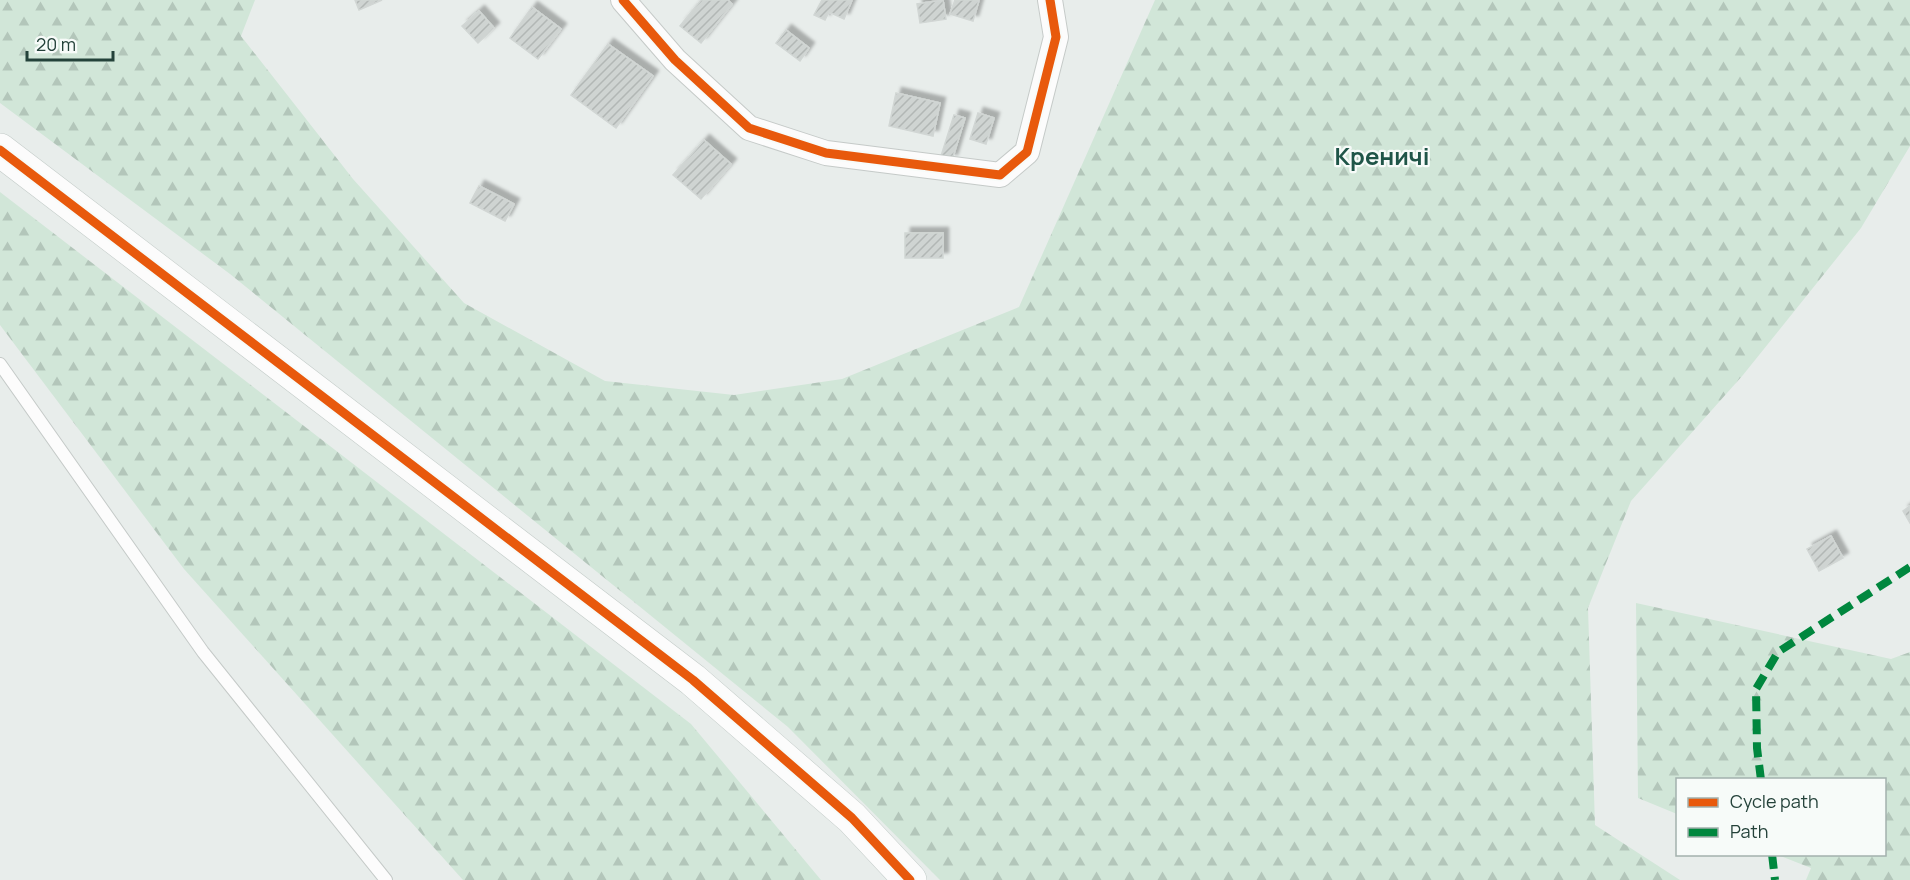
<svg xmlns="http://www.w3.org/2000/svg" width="1910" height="880" font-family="Manrope,sans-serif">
	<defs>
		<pattern id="forest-firs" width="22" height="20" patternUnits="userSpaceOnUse" patternTransform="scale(1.5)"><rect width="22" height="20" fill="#d1e6d8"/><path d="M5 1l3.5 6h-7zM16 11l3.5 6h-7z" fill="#b3c6ba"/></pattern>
		<pattern id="building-hatch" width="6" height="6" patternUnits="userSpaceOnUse" patternTransform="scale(1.5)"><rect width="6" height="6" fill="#cfd4d2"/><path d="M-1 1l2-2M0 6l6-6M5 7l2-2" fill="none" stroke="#b2b7b5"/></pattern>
		<filter id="shadow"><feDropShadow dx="5.5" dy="-5.5" stdDeviation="1.5" flood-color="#0004"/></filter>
	</defs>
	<rect width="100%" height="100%" fill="#e8edeb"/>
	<!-- forest -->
	<g fill="url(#forest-firs)">
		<path d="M0 0H255L241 36 353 179 464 303 605 381 734 395 842 379 1019 307 1155 0H1910V146L1861 228 1743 375 1631 501 1588 608 1595 825 1680 880H940L788 727 230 274 0 103Z"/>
		<path d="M0 192 691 724 821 880H463L184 569 0 325Z"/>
		<path d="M1636 603 1891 659 1910 652V880H1806L1811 868 1778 855 1884 854V780H1678L1677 814 1638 798Z"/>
	</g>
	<!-- building -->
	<g fill="url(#building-hatch)" stroke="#d1d6d4" stroke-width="1.5" filter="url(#shadow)">
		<path d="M355 0H382L359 10Z"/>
		<path d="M701 0H728L732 4 701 43 680 26Z"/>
		<path d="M822 0H852L844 19 829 12 825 20 814 15Z"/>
		<path d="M943 0 946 19 920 23 917 4Z"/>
		<path d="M955 0H979L973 21 950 14Z"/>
		<path d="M532 7 561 29 538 59 510 38Z"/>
		<path d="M479 11 494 28 478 43 462 26Z"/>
		<path d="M786 30 809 48 800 61 776 43Z"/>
		<path d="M608 44 653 76 616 128 571 95Z"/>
		<path d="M896 93 940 103 933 136 889 126Z"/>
		<path d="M978 113 994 118 986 144 970 139Z"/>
		<path d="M954 115 965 118 952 160 941 156Z"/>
		<path d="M704 140 731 164 701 199 673 175Z"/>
		<path d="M479 186 514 204 505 221 470 203Z"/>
		<rect x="905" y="233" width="38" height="25"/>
		<path d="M1910 506V523L1903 511Z"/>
		<path d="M1831 536 1843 558 1819 571 1807 549Z"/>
	</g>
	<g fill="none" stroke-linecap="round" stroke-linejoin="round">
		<defs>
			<path id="service" d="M0 364 203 652 386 880"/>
			<path id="minor" d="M623 0 675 60 749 128 826 153 1000 175 1027 152 1056 37 1050 0"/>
			<path id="secondary" d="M0 150 693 680 852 818 910 880"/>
		</defs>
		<!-- service casing -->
		<use href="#service" stroke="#c5cac8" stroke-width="14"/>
		<!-- minor casing -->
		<use href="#minor" stroke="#c5cac8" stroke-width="26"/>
		<!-- secondary casing -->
		<use href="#secondary" stroke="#c3cbc8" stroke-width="34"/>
		<!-- service -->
		<use href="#service" stroke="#fcfcfc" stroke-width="12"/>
		<!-- minor -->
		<use href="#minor" stroke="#fcfcfc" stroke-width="24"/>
		<!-- secondary -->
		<use href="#secondary" stroke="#fcfcfc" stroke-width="33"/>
		<!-- quiet -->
		<g stroke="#00873e" stroke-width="8" stroke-dasharray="15 8" stroke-linecap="butt">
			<path d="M1761 780 1757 748 1756 689 1778 652 1910 567"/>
			<path d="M1772 854 1775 880"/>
		</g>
		<defs>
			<g id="cycleway">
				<path d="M623 0 675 60 749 128 826 153 1000 175 1027 152 1056 37 1050 0"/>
				<path d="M0 150 693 680 852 818 910 880"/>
			</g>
		</defs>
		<!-- cycleway casing -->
		<use href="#cycleway" stroke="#f7fbf9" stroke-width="13"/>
		<!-- cycleway -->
		<use href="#cycleway" stroke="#e8590c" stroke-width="9"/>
	</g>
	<g text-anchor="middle" stroke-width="4.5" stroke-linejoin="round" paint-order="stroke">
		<!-- quarter labels -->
		<g font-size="24" font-weight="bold" fill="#1f5548" stroke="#f7fbf9">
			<text x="1382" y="165">Креничі</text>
		</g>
	</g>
	<!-- legend -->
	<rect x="1676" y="778" width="210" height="78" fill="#f7fbf9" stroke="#a3b1ad" stroke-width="1.5"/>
	<rect x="1688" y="798" width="30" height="9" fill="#e8590c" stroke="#a3b1ad" stroke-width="1.5"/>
	<text x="1730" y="808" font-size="18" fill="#24423a">Cycle path</text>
	<rect x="1688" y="828" width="30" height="9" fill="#00873e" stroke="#a3b1ad" stroke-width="1.5"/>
	<text x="1730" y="838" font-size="18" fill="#24423a">Path</text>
	<!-- scale -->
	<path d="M27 51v9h86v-9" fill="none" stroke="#24423a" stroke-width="3"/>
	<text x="36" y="51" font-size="18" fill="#24423a" stroke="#f7fbf9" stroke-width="4.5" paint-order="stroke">20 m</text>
</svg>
